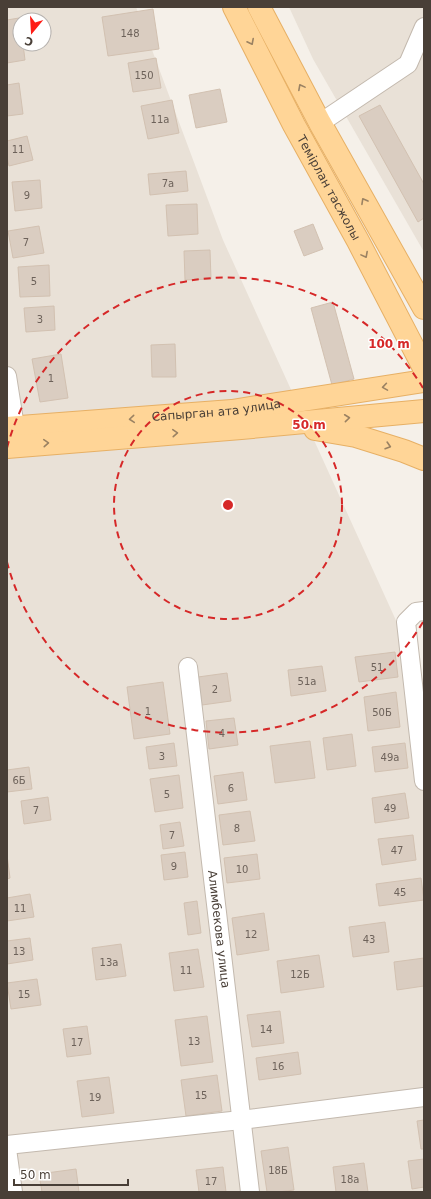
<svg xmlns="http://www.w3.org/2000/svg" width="431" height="1199" font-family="'DejaVu Sans',sans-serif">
	<rect width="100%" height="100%" fill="#f5f0e9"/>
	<!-- residential -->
	<g fill="#e9e1d7" fill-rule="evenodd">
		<path d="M7 7H136L223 240 424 682V1192H7ZM20 20H44V44H20Z"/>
		<path d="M289 7H424V252L313 59Z"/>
	</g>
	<!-- building -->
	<g fill="#dacdc1" stroke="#d2c1b1">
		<path d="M153 9 159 49 108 56 102 17Z"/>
		<path d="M19 18 20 44H23L25 60 7 63V20Z"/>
		<path d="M156 58 161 88 133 92 128 63Z"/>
		<path d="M19 83 23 114 7 116V85Z"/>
		<path d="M220 89 227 122 196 128 189 95Z"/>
		<path d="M172 100 179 133 148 139 141 106Z"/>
		<path d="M380 105 424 184V218L418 222 359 116Z"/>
		<path d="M27 136 33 160 9 166 7 157V141Z"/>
		<path d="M186 171 188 191 150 195 148 174Z"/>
		<path d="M40 180 42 208 15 211 12 182Z"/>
		<path d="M197 204 198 234 168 236 166 205Z"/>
		<path d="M313 224 323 249 304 256 294 231Z"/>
		<path d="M39 226 44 253 13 258 8 231Z"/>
		<path d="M210 250 211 279 185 280 184 251Z"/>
		<path d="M49 265 50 296 20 297 18 267Z"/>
		<path d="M333 302 354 379 332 385 311 308Z"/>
		<path d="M54 306 55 330 26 332 24 308Z"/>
		<path d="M175 344 176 377H152L151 345Z"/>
		<path d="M61 354 68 398 40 402 32 359Z"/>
		<path d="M395 652 398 677 359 682 355 657Z"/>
		<path d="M322 666 326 691 291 696 288 670Z"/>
		<path d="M227 673 231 701 202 705 198 677Z"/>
		<path d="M163 682 170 734 134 739 127 687Z"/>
		<path d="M396 692 400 727 368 731 364 697Z"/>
		<path d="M234 718 238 745 209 749 206 721Z"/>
		<path d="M352 734 356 766 327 770 323 738Z"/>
		<path d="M310 741 315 778 275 783 270 746Z"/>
		<path d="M174 743 177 766 149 769 146 747Z"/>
		<path d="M405 743 408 768 375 772 372 747Z"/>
		<path d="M29 767 32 789 7 792V770Z"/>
		<path d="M243 772 247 800 218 804 214 776Z"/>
		<path d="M179 775 183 808 155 812 150 779Z"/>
		<path d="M405 793 409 818 375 823 372 798Z"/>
		<path d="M48 797 51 820 24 824 21 801Z"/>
		<path d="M250 811 255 841 223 845 219 815Z"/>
		<path d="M180 822 184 846 163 849 160 825Z"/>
		<path d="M413 835 416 860 382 865 378 839Z"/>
		<path d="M185 852 188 877 164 880 161 855Z"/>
		<path d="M257 854 260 879 227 883 224 858Z"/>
		<path d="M7 855 10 878 7 879Z"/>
		<path d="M421 878 424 900 379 906 376 884Z"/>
		<path d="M30 894 34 917 7 921V898Z"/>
		<path d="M197 901 201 933 188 935 184 903Z"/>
		<path d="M264 913 269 950 237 955 232 918Z"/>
		<path d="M385 922 389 952 353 957 349 927Z"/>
		<path d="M30 938 33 960 7 964V941Z"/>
		<path d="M121 944 126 976 96 980 92 948Z"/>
		<path d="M198 949 204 987 174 991 169 953Z"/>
		<path d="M319 955 324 987 281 993 277 961Z"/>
		<path d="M424 958V986L397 990 394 962Z"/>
		<path d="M37 979 41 1005 11 1009 7 983Z"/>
		<path d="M280 1011 284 1043 252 1047 247 1015Z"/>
		<path d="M207 1016 213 1062 181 1066 175 1020Z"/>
		<path d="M87 1026 91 1054 67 1057 63 1029Z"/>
		<path d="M298 1052 301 1074 259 1080 256 1058Z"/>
		<path d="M217 1075 222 1111 186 1116 181 1080Z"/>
		<path d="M109 1077 114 1113 82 1117 77 1081Z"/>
		<path d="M424 1120V1149H421L417 1121Z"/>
		<path d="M288 1147 294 1190 278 1192H267L261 1151Z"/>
		<path d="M424 1159V1187L412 1189 408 1161Z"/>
		<path d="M364 1163 368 1192H336L333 1167Z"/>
		<path d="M223 1167 226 1192H199L196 1170Z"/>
		<path d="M76 1169 79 1192H42L39 1174Z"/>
	</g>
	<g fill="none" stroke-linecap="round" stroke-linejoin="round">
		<defs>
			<g id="street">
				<path d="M320 123 408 64 424 27"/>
				<path d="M7 376 15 427"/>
				<path d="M424 611 416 612 406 622 424 781"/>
				<path id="s1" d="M188 667 250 1192"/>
				<path d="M7 1145 241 1120 424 1097"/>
				<path d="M7 1149 13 1192"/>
			</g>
			<g id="primary">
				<path id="s2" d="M234 7 294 125 358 241 424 368"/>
				<path d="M259 7 320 123 424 308"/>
				<path id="s3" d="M7 428 232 411 424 381"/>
				<path d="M315 429 356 436 404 451 424 459"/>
				<path d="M7 447 241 428 424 411"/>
			</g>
		</defs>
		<!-- street casing -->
		<use href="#street" stroke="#c3b9ae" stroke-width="20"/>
		<!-- primary casing -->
		<use href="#primary" stroke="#e7b065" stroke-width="24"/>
		<!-- street -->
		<use href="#street" stroke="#fff" stroke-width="18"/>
		<!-- primary -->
		<use href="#primary" stroke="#ffd597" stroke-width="22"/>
	</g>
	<!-- one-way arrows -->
	<defs><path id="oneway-chevron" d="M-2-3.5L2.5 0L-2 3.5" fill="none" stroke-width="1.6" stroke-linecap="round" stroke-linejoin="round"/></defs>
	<g stroke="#9b8262">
		<use href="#oneway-chevron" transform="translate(251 42) rotate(63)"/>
		<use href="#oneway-chevron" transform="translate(301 87) rotate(-118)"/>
		<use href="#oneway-chevron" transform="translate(364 201) rotate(-119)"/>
		<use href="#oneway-chevron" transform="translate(365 255) rotate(62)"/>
		<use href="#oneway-chevron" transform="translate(385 387) rotate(171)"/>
		<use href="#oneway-chevron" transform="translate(347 418) rotate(-6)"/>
		<use href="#oneway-chevron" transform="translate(132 419) rotate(175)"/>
		<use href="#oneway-chevron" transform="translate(175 433) rotate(-4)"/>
		<use href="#oneway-chevron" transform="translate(46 443) rotate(-4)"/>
		<use href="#oneway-chevron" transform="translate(388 446) rotate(17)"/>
	</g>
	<!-- distance rings -->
	<g fill="none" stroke="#d62828" stroke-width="2" stroke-dasharray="7 5">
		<circle cx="228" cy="505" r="114"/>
		<path d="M423 622A228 228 0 0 1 7 562M7 448A228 228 0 0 1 423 388"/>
	</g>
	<g text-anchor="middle" stroke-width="3" stroke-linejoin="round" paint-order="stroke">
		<!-- number labels -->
		<g font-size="10" fill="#6d625a">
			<text x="130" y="37">148</text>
			<text x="144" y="79">150</text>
			<text x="160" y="123">11а</text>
			<text x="18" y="153">11</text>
			<text x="168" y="187">7а</text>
			<text x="27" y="199">9</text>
			<text x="26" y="246">7</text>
			<text x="34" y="285">5</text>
			<text x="40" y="323">3</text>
			<text x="51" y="382">1</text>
			<text x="377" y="671">51</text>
			<text x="307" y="685">51а</text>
			<text x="215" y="693">2</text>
			<text x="148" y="715">1</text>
			<text x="382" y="716">50Б</text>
			<text x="222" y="737">4</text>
			<text x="162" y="760">3</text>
			<text x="390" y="761">49а</text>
			<text x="19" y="784">6Б</text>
			<text x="231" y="792">6</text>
			<text x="167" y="798">5</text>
			<text x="390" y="812">49</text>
			<text x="36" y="814">7</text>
			<text x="237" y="832">8</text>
			<text x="172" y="839">7</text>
			<text x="397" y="854">47</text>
			<text x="174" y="870">9</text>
			<text x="242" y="873">10</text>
			<text x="400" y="896">45</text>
			<text x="20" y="912">11</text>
			<text x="251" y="938">12</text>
			<text x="369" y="943">43</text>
			<text x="19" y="955">13</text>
			<text x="109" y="966">13а</text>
			<text x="186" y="974">11</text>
			<text x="300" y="978">12Б</text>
			<text x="24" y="998">15</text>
			<text x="266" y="1033">14</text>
			<text x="194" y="1045">13</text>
			<text x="77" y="1046">17</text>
			<text x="278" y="1070">16</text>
			<text x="201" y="1099">15</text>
			<text x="95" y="1101">19</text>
			<text x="278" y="1174">18Б</text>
			<text x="350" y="1183">18а</text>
			<text x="211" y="1185">17</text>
		</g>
		<!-- street labels -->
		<g font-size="12" fill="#493f37" stroke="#fff">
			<text dy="4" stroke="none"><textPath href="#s2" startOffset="204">Темірлан тасжолы</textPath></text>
			<text dy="4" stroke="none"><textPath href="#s3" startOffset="210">Сапырган ата улица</textPath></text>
			<text dy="4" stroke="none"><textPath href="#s1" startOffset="264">Алимбекова улица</textPath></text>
		</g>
	</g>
	<circle cx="228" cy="505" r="6" fill="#d62828" stroke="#fff" stroke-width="2"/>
	<g font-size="12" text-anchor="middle" font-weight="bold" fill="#d62828" stroke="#fff" stroke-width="3" stroke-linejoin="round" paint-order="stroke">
		<text x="389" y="348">100 m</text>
		<text x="309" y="429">50 m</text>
	</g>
	<!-- border -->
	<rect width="431" height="1199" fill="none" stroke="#493f37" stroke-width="16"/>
	<!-- north arrow -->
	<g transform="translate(32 32) rotate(198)"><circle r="19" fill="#ffffff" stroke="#b6b2af"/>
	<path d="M0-3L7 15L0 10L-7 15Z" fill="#fe1d16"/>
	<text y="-6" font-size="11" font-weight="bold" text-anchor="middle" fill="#493f37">С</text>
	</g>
	<!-- scale -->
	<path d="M14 1179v6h114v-6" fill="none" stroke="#493f37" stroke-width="2"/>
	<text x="20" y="1179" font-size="12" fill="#493f37" stroke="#ffffff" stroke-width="3" paint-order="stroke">50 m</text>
</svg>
